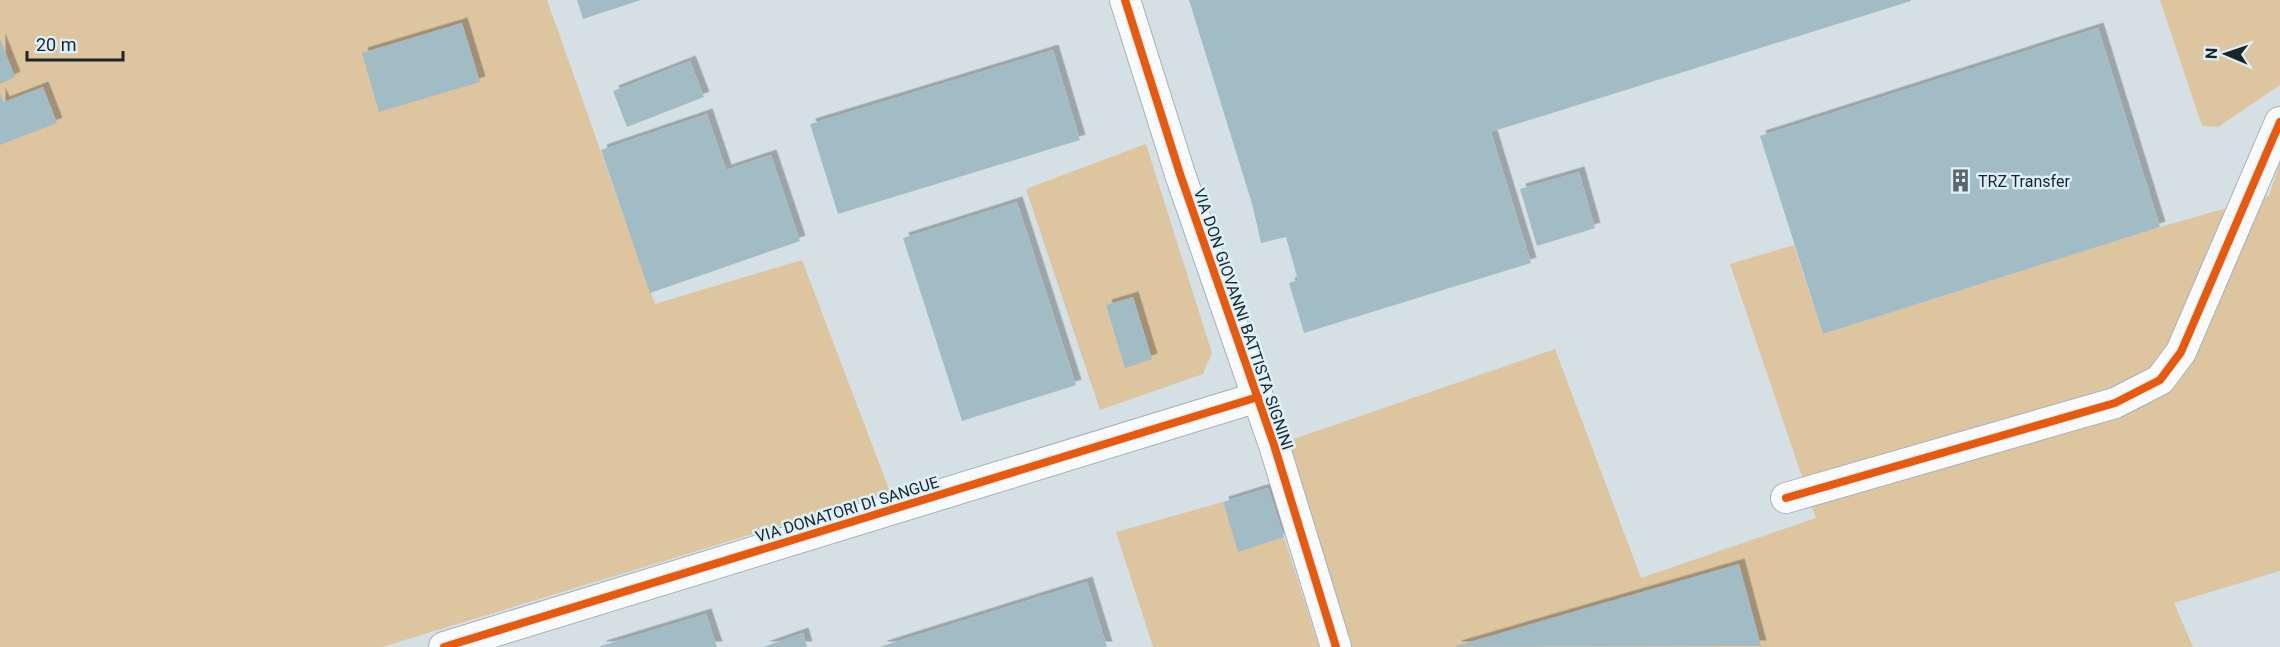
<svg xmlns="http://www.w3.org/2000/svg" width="2280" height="647" font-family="Roboto,sans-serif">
	<defs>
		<filter id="shadow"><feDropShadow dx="5.5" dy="-5.5" stdDeviation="0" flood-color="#0004"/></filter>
	</defs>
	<rect width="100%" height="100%" fill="#d5e0e5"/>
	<!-- green -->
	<g fill="#dcc59f">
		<path d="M0 0H547L655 304 802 260 890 492 382 647H0Z"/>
		<path d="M2160 0H2280V85L2218 127 2202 126Z"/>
		<path d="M1146 144 1212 353 1203 374 1100 410 1026 189Z"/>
		<path d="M2280 162V571L2174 603 2193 647H1348L1285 442 1555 349 1641 578 1816 518 1730 264 1794 245 1823 334 2160 227 2269 196Z"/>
		<path d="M1223 502 1238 551 1284 537 1319 647H1153L1116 532Z"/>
	</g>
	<!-- building -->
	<g fill="#a2bcc6" filter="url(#shadow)">
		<path d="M577 0H641L583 19Z"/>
		<path d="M1189 0H1911V1L1491 132 1531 263 1304 333 1289 283 1298 280 1286 237 1261 243 1253 207Z"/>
		<path d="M462 23 480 82 379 112 362 53Z"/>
		<path d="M2098 28 2160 227 1823 334 1760 136Z"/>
		<path d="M0 39 15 77 0 84Z"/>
		<path d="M1053 50 1080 140 838 214 810 124Z"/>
		<path d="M690 61 704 97 627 127 613 91Z"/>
		<path d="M43 87 57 123 0 145V93L4 102Z"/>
		<path d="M707 114 726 170 771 155 800 241 650 293 601 150Z"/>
		<path d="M1579 172 1595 228 1537 246 1520 189Z"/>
		<path d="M1017 202 1076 385 962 421 903 238Z"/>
		<path d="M1133 297 1152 359 1125 368 1106 305Z"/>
		<path d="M1268 488 1284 537 1238 552 1223 502Z"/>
		<path d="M1739 564 1761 646 1456 647V646Z"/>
		<path d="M1087 582 1107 647H882V646Z"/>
		<path d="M706 614 717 647H601V646Z"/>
		<path d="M803 633 807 647H763Z"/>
	</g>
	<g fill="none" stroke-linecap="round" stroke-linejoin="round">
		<defs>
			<g id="minor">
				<path d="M1125 0 1180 174 1274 445 1336 647"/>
				<path d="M1786 498 2115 403 2160 380 2181 352 2280 122"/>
				<path d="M444 647 1258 397"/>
			</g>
		</defs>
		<!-- minor casing -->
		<use href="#minor" stroke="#a8b1b5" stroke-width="32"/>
		<!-- minor -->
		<use href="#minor" stroke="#f9fafb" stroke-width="30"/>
		<defs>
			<g id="cycleway">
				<path d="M1125 0 1180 174 1274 445 1336 647"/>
				<path d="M1786 498 2115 403 2160 380 2181 352 2280 122"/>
				<path d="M444 647 1258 397"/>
			</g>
		</defs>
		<!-- cycleway casing -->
		<use href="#cycleway" stroke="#dbf0f9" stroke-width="11"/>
		<!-- cycleway -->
		<use href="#cycleway" stroke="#e8590c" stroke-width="8"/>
	</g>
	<!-- icons -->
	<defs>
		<symbol id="building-bare" viewBox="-9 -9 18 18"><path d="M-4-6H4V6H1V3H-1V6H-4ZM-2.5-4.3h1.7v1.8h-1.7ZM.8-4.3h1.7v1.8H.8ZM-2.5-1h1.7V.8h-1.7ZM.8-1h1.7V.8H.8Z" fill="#5d666a" stroke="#dbf0f9" stroke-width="2.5" paint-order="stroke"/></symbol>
	</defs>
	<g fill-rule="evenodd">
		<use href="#building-bare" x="1944" y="164" width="33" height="33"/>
	</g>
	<g text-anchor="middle" stroke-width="5" stroke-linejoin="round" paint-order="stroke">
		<!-- poi labels -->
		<g font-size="16" fill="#1d2428" stroke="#dbf0f9" text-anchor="start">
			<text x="1978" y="187">TRZ Transfer</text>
		</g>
		<!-- street labels -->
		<g font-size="16" fill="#1d2428" stroke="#dbf0f9">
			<text transform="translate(1244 319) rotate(71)" y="6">VIA DON GIOVANNI BATTISTA SIGNINI</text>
			<text transform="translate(847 509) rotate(-17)" y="6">VIA DONATORI DI SANGUE</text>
		</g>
	</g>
	<!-- north arrow -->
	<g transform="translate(2226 54) rotate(272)" stroke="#dbf0f9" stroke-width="4.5" paint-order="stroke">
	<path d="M0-4.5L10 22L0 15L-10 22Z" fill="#1d2428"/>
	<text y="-9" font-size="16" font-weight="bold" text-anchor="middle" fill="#1d2428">N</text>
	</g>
	<!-- scale -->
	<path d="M27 51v9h96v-9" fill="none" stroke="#1d2428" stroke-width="3"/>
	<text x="36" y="51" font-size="18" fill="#1d2428" stroke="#dbf0f9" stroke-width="4.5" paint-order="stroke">20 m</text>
</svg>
